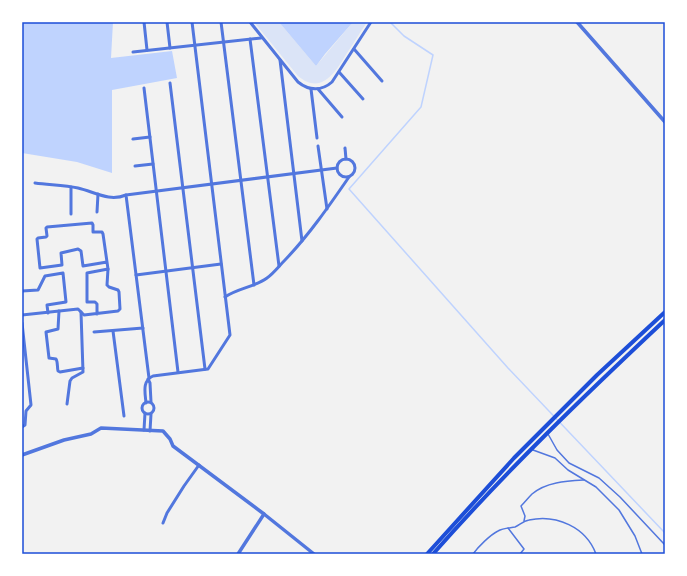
<svg xmlns="http://www.w3.org/2000/svg" width="687" height="576" font-family="'Zilla Slab',serif">
	<rect width="100%" height="100%" fill="#f2f2f2"/>
	<!-- green -->
	<path fill="#dbe4f7" d="M254 22H279L316 66 353 22H367C360 32 354 43 347 53 336 71 322 96 298 76Z"/>
	<!-- water -->
	<g fill="#bfd3fe">
		<path d="M22 22H113L111 58 172 51 177 78 112 90V173L77 162 22 153Z"/>
		<path d="M279 22H353L325 54 316 66Z"/>
	</g>
	<g fill="none" stroke-linecap="round" stroke-linejoin="round">
		<!-- stream -->
		<path stroke="#bfd3fe" stroke-width="1.5" d="M390 22 404 36 433 55 421 107 349 189 508 368 665 533"/>
		<!-- service -->
		<g stroke="#5277de" stroke-width="1.5">
			<path d="M548 434 557 450 569 463 599 478 620 497 665 545"/>
			<path d="M533 450 555 458 568 470 596 487 619 510 635 536 642 554"/>
			<path d="M524 521 525 516 521 506C525 502 528 498 532 494 546 482 566 481 584 480"/>
			<path d="M508 528 524 549 520 554"/>
			<path d="M473 554C478 547 490 535 498 531 503 528 510 528 515 527 520 525 523 521 529 520 556 514 586 527 596 554"/>
		</g>
		<!-- minor -->
		<g stroke="#5277de" stroke-width="3">
			<path d="M144 22 147 50"/>
			<path d="M167 22 170 48"/>
			<path d="M221 22 254 285"/>
			<path d="M250 22 298 82C309 91 322 91 332 82L371 22"/>
			<path d="M250 39 279 266"/>
			<path d="M354 49 382 81"/>
			<path d="M133 52 261 38"/>
			<path d="M280 60 302 241"/>
			<path d="M339 72 363 99"/>
			<path d="M170 83 205 369"/>
			<path d="M144 88 178 372"/>
			<path d="M311 89 317 138"/>
			<path d="M318 89 342 117"/>
			<path d="M133 139 150 137"/>
			<path d="M318 146 327 209"/>
			<path d="M345 148 346 159"/>
			<circle cx="346" cy="168" r="9"/>
			<path d="M135 166 153 164"/>
			<path d="M35 183C49 185 64 185 78 188 95 192 109 202 126 195"/>
			<path d="M97 212 98 194"/>
			<path d="M71 214V187"/>
			<path d="M107 262 83 266 81 251 78 249 61 253 62 265 40 268 37 239 38 238 46 237 47 236 46 228 47 227 92 223 93 225V232H102L103 234 108 269"/>
			<path d="M136 275 221 264"/>
			<path d="M22 291 38 290 45 276 63 273 66 302 47 305 48 313"/>
			<path d="M225 297C238 288 255 287 267 278 274 273 279 266 285 260 309 235 329 206 349 177"/>
			<path d="M59 311 58 329 46 332 49 358 56 359C58 362 57 367 58 371L60 372 83 368"/>
			<path d="M22 315 78 309 84 315 118 311 120 309 119 292 118 290 109 287 107 285 108 269 87 273V302H95L97 304V314"/>
			<path d="M22 323 31 405 26 411 25 425 22 427"/>
			<path d="M113 331 124 416"/>
			<path d="M94 332 143 328"/>
			<path d="M149 378 126 195 337 168"/>
			<path d="M148 379 150 383 151 402"/>
			<circle cx="148" cy="408" r="6"/>
			<path d="M146 403C145 392 142 381 153 376L208 369 230 335 192 22"/>
			<path d="M67 404 70 381 72 378 83 372 81 312"/>
			<path d="M144 430 145 413"/>
			<path d="M150 431 151 414"/>
			<path d="M163 523 167 513 184 486 199 465"/>
		</g>
		<!-- tertiary -->
		<g stroke="#5277de" stroke-width="3.5">
			<path d="M577 22 665 122"/>
			<path d="M22 455 64 440 91 434 101 428 163 431 170 439 173 446 264 514 314 554"/>
			<path d="M238 554 264 514"/>
		</g>
		<!-- secondary -->
		<g stroke="#1d4ed8" stroke-width="4">
			<path d="M427 554 514 458 597 375 665 312"/>
			<path d="M433 554C506 471 585 395 665 320"/>
		</g>
	</g>
	<!-- border -->
	<rect width="687" height="576" fill="none" stroke="#ffffff" stroke-width="46"/>
	<rect x="23" y="23" width="641" height="530" fill="none" stroke="#1d4ed8" stroke-width="1.5"/>
</svg>
